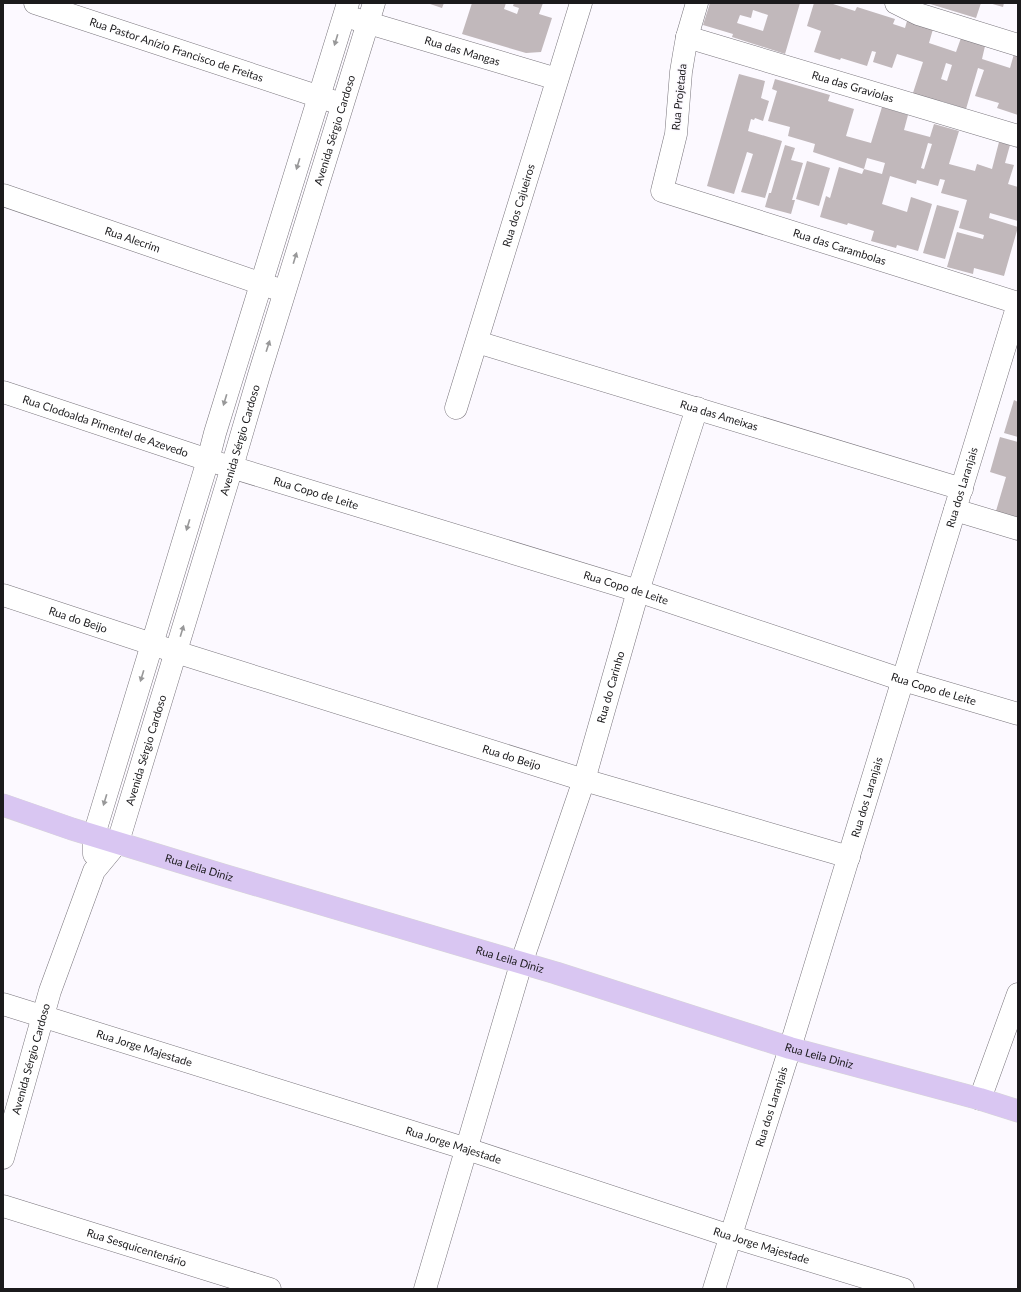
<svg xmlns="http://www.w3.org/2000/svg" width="1021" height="1292" font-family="Lato,sans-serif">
	<rect width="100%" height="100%" fill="#fcf9ff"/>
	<!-- building -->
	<g fill="#c1b8bb" fill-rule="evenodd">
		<path d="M427 3H444L442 8Z"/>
		<path d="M472 3H506L504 9 517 14 519 8 513 6 514 3H543L539 14 552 18 541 52 526 53 462 34Z"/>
		<path d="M710 3H800L785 54 732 37 733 34 703 25ZM753 10 768 15 763 31 737 23 740 15 751 18Z"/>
		<path d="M814 3H830L855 11 857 7 895 19 893 24 905 28 907 21 933 29 929 43 956 52 961 38 985 46 982 59 1010 68 1014 54 1018 55V115L997 108 999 103 975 96 984 70 978 68 966 109 941 101 940 104 912 96 923 62 897 54 892 68 873 62 876 52 872 51 867 66 841 58 840 60 814 52 821 31 807 26ZM946 63 952 65 947 81 941 79Z"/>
		<path d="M927 3H981L976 18Z"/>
		<path d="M989 3H1004L1003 7Z"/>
		<path d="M739 74 765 81 761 98 769 101 763 121 755 118 754 120 751 119 748 131 782 141 765 198 741 192 753 154 747 152 734 194 707 186Z"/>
		<path d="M775 79 830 95 828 101 854 109 846 136 871 143 882 107 908 115 904 130 930 137 934 124 959 131 949 164 975 171 977 164 992 169 999 142 1010 145 1005 163 1014 165 1008 184 1018 187V221L990 213 989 218 1018 227 1004 276 974 268 973 274 947 267 957 232 983 239 984 235 959 228 967 200 941 193 945 180 940 179 938 186 917 180 916 184 890 176 882 204 907 212 911 197 932 204 918 251 897 245 896 248 871 241 874 231 848 223 847 225 820 217 826 196 830 198 839 167 862 174 864 169 882 174 885 163 867 158 864 169 813 152 815 144 788 136 790 127 768 121 777 91 772 89ZM928 143 932 144 924 169 921 168Z"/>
		<path d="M785 145 795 148 791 160 803 163 792 200H795L791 214 765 207 769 193H771Z"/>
		<path d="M807 161 830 168 819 206 796 199Z"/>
		<path d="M937 205 959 211 945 259 923 253Z"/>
		<path d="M1014 400 1018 402V437L1004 433Z"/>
		<path d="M1000 437 1018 442V522L996 511 1006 477 990 472Z"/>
	</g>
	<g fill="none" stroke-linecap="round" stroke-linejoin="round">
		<defs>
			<g id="minor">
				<path id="s1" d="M35 3 332 101"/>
				<path id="s2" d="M697 3 687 37 684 54 681 72 676 134 662 191 1018 303"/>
				<path d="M896 3 918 14 1018 45"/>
				<path id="s3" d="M355 19 557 79"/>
				<path id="s4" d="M687 37 1018 136"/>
				<path id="s5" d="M3 195 274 288"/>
				<path id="s6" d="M477 342 962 489"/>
				<path id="s7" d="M3 392 208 460 638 591 903 680 1018 714"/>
				<path id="s8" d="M456 408 581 3"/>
				<path d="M955 510 1018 529"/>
				<path id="s9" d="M3 595 176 652 584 780 849 857"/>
				<path d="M94 854V835L208 460 215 433 348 3"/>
				<path id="s10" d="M3 1004 467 1149 730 1236 903 1289"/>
				<path d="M980 1099 1018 994"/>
				<path id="s11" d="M3 1158 50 991 94 871 118 842 232 467 259 375 374 3"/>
				<path id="s12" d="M3 1206 270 1289"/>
				<path id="s13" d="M425 1289 521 964 584 780 638 591 697 408"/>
				<path id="s14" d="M714 1289 790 1048 1018 304"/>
			</g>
			<g id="major">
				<path id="s15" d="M3 805 72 829 223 875 556 973 790 1048 980 1099 1018 1111"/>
			</g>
		</defs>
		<!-- minor casing -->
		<use href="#minor" stroke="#79757c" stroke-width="23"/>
		<!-- major casing -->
		<use href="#major" stroke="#d6d6d6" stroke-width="23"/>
		<!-- minor -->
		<use href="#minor" stroke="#fff" stroke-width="22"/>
		<!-- major -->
		<use href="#major" stroke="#d9c6f2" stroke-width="22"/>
	</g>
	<!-- one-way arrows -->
	<defs><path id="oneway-solid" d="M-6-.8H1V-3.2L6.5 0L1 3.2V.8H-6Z"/></defs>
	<g fill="#989899">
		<use href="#oneway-solid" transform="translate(336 40) rotate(107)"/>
		<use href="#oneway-solid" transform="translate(298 164) rotate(107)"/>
		<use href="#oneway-solid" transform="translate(295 258) rotate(-73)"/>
		<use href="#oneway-solid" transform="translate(268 346) rotate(-72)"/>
		<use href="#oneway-solid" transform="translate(225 400) rotate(107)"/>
		<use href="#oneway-solid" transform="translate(188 525) rotate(107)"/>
		<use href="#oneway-solid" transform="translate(182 631) rotate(-73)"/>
		<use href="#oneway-solid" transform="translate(142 676) rotate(107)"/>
		<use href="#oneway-solid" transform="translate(105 800) rotate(107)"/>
	</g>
	<g text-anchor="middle" stroke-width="3" stroke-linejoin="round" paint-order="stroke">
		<!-- street labels -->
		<g font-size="11" fill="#1b1a1c" stroke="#fcf9ff">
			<text dy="4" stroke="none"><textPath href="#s1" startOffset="149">Rua Pastor Anízio Francisco de Freitas</textPath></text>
			<text dy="4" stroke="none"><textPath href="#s3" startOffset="112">Rua das Mangas</textPath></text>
			<text dy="4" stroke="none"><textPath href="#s4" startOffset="173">Rua das Graviolas</textPath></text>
			<text transform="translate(679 97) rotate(-84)" y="4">Rua Projetada</text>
			<text dy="4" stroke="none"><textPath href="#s11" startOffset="1083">Avenida Sérgio Cardoso</textPath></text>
			<text dy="4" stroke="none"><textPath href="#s8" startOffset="212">Rua dos Cajueiros</textPath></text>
			<text dy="4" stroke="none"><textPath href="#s5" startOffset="137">Rua Alecrim</textPath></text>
			<text dy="4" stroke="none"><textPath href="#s2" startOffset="378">Rua das Carambolas</textPath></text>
			<text dy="4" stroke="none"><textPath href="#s6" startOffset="253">Rua das Ameixas</textPath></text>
			<text dy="4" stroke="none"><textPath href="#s7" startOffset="108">Rua Clodoalda Pimentel de Azevedo</textPath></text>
			<text dy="4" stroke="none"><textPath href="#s11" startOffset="759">Avenida Sérgio Cardoso</textPath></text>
			<text dy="4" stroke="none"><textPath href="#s14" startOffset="839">Rua dos Laranjais</textPath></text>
			<text dy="4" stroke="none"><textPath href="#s7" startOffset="329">Rua Copo de Leite</textPath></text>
			<text dy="4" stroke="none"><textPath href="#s7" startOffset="653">Rua Copo de Leite</textPath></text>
			<text dy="4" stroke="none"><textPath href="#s9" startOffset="79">Rua do Beijo</textPath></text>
			<text dy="4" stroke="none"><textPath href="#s13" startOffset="630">Rua do Carinho</textPath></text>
			<text dy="4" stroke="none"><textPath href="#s7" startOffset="977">Rua Copo de Leite</textPath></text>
			<text dy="4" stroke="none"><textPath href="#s11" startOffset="435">Avenida Sérgio Cardoso</textPath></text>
			<text dy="4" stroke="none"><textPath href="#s9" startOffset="534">Rua do Beijo</textPath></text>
			<text dy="4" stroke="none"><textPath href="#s14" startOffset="515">Rua dos Laranjais</textPath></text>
			<text dy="4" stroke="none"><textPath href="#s15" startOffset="206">Rua Leila Diniz</textPath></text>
			<text dy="4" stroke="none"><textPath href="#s15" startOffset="530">Rua Leila Diniz</textPath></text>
			<text dy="4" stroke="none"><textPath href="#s10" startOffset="148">Rua Jorge Majestade</textPath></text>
			<text dy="4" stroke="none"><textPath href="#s15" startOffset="854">Rua Leila Diniz</textPath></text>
			<text dy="4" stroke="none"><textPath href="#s11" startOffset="103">Avenida Sérgio Cardoso</textPath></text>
			<text dy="4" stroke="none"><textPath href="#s14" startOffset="191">Rua dos Laranjais</textPath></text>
			<text dy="4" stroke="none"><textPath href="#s10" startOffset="472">Rua Jorge Majestade</textPath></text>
			<text dy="4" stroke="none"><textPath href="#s10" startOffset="796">Rua Jorge Majestade</textPath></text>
			<text dy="4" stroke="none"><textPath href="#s12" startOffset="140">Rua Sesquicentenário</textPath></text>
		</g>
	</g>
	<!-- border -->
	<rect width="1021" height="1292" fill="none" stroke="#1b1a1c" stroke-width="8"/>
</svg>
